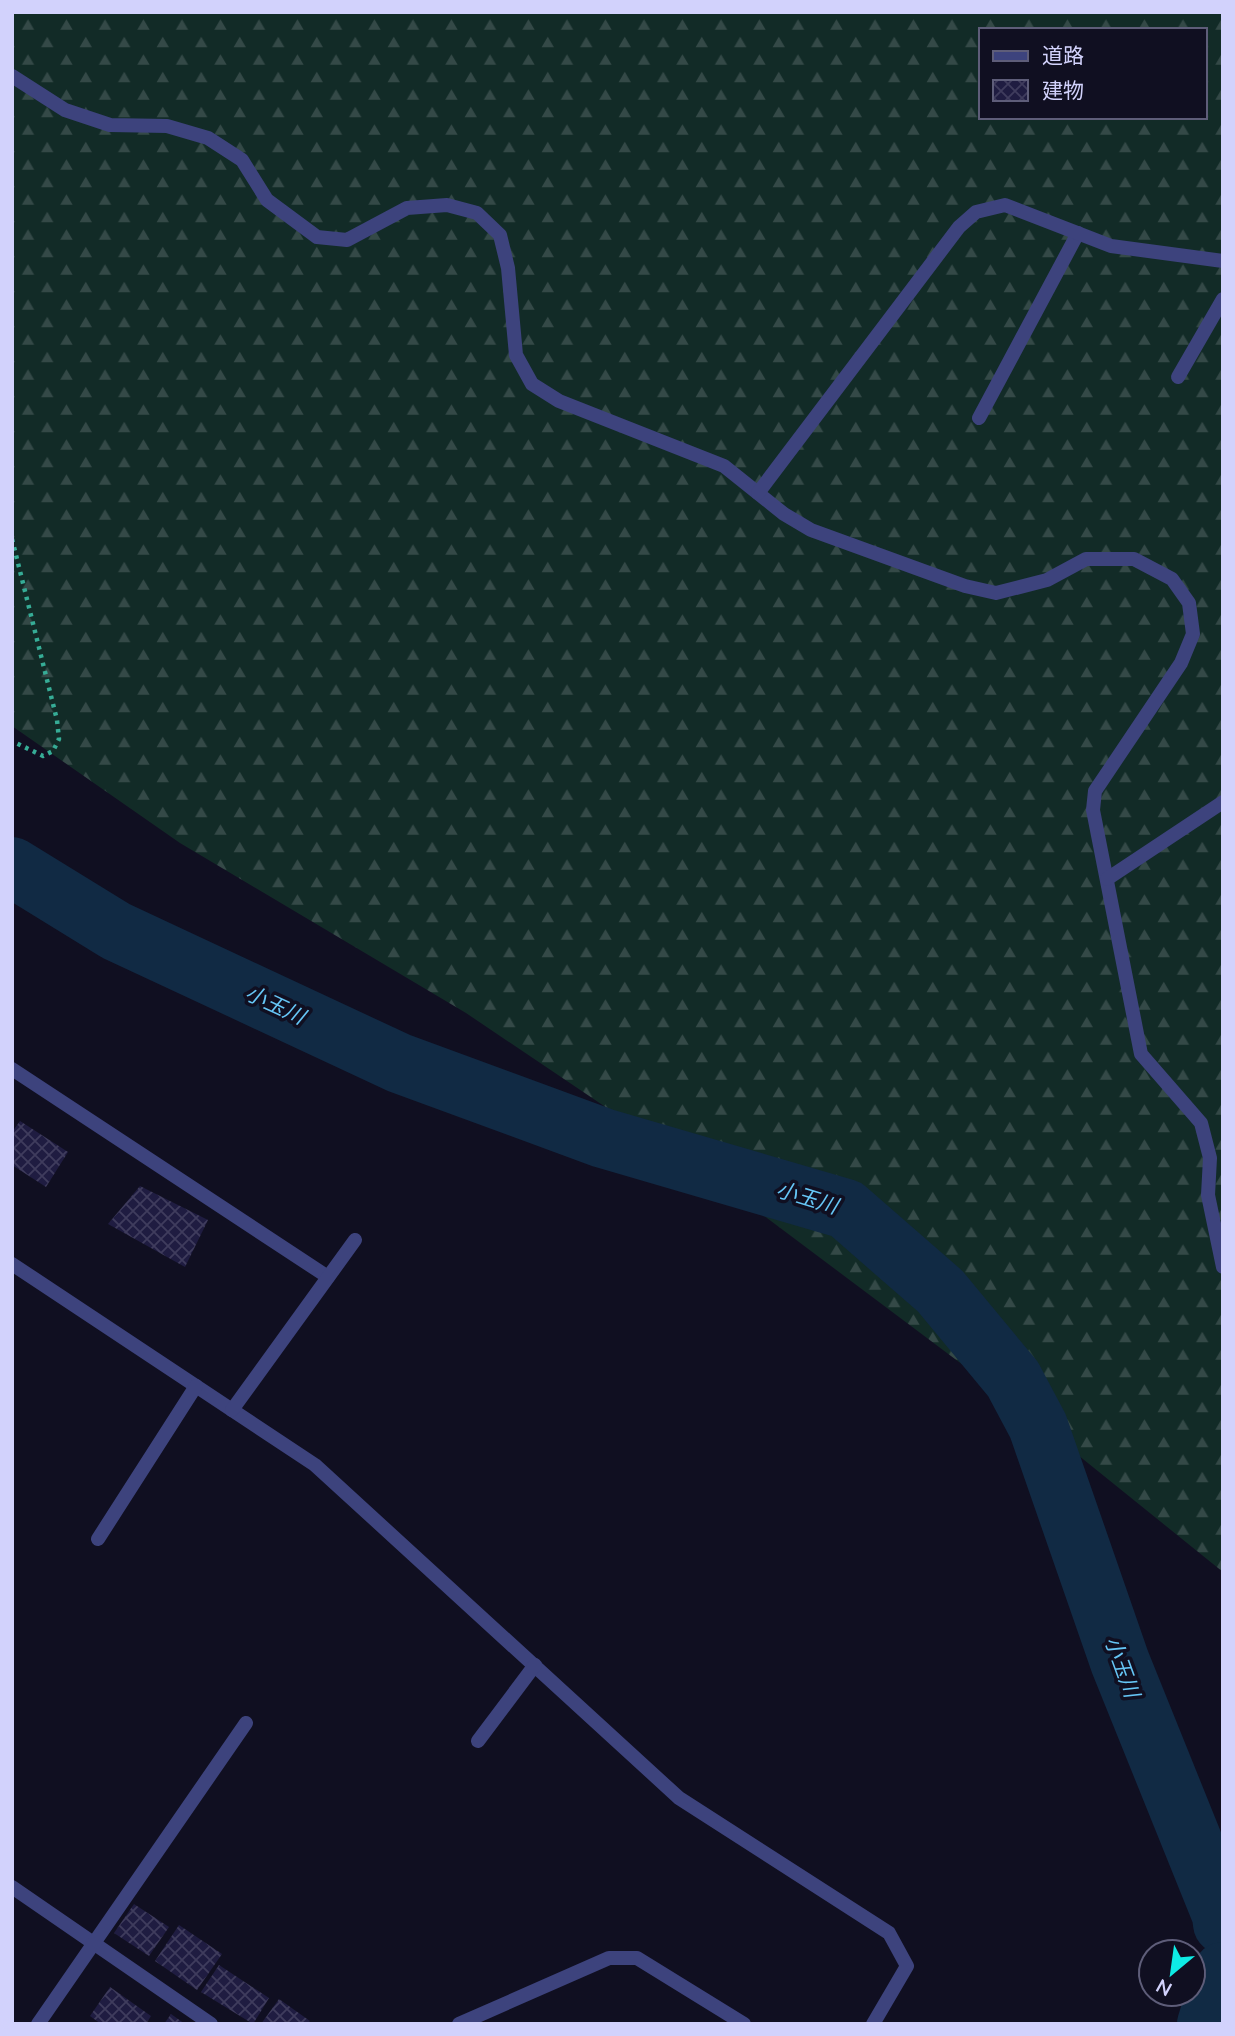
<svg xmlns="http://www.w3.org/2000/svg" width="1235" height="2036" font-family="Mulish,'Noto Sans JP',sans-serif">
	<defs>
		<pattern id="forest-firs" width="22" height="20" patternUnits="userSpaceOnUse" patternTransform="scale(1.75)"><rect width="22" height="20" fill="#122b27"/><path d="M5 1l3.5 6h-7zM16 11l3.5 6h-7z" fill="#344947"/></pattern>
		<pattern id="building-cross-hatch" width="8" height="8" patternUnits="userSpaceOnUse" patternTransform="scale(1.75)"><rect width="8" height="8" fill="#1f1c41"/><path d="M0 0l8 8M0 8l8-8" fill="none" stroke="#3f3c5d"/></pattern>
	</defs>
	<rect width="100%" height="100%" fill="#100f21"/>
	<!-- forest -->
	<path fill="url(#forest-firs)" fill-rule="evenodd" d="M12 12H1223V1572L1011 1401 739 1197 466 1013 180 843 12 726ZM981 30H1205V117H981Z"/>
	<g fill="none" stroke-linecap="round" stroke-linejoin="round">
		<!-- river -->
		<g stroke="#112a44" stroke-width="60">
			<path d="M12 867 116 931 399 1063 603 1138 846 1209 940 1291 1013 1379 1038 1426 1120 1662 1222 1915 1223 1924"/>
			<path d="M1207 2024 1223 1972"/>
		</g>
	</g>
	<!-- building -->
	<g fill="url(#building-cross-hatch)">
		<path d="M20 1121 68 1152 46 1187 12 1165V1132Z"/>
		<path d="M140 1186 208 1220 185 1267 108 1224Z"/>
		<path d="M134 1904 169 1927 149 1956 114 1933Z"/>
		<path d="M179 1925 222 1954 197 1990 155 1961Z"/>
		<path d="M219 1965 269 1998 253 2024 201 1992Z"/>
		<path d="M110 1987 151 2016 146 2024H101L90 2016Z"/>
		<path d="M279 1999 310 2021 307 2024H261Z"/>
		<path d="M171 2014 185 2024H164Z"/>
	</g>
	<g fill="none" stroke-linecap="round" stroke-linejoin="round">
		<!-- path -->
		<path stroke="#36ac96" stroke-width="4.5" stroke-dasharray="3.5 5" stroke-linecap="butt" d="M12 539 57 720 59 739 53 751 43 756 12 741"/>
		<!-- minor -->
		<g stroke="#3d437d" stroke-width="14">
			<path d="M12 76 65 110 110 125 167 126 208 138 242 160 267 200 317 237 347 240 407 208 447 205 477 213 500 235 508 268 516 355 532 384 559 401 724 466 784 514 811 530 965 586 996 593 1047 580 1086 559H1134L1172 579 1189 603 1193 634 1181 663 1095 791 1093 810 1141 1054 1201 1123 1210 1158 1208 1195 1223 1267"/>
			<path d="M1178 377 1223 299"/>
			<path d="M979 418 1078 233"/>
			<path d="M758 493 959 227 976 212 1005 205 1111 246 1223 261"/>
			<path d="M1107 879 1223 802"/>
			<path d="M12 1069 328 1277"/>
			<path d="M12 1264 315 1465 679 1798 889 1933 907 1966 873 2024"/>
			<path d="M232 1410 355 1240"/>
			<path d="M98 1539 196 1386"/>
			<path d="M478 1741 535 1665"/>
			<path d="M12 1887 211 2024"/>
			<path d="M38 2024 246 1723"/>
			<path d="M459 2024 609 1958H637L744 2024"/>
		</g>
	</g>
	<g text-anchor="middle" stroke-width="7" stroke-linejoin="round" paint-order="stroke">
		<!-- water labels -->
		<g font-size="21" font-style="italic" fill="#66c6f6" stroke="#100f21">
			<text transform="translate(275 1005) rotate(25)" y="7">小玉川</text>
			<text transform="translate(807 1198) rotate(17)" y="7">小玉川</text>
			<text transform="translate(1122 1667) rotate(70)" y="7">小玉川</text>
		</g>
	</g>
	<!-- border -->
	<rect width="1235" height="2036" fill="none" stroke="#d2d2fc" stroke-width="28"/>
	<!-- legend -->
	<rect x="979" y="28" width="228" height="91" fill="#100f21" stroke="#5e5d79" stroke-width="2"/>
	<rect x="993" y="51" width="35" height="10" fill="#3d437d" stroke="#5e5d79" stroke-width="2"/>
	<text x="1042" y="63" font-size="21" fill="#d2d2fc">道路</text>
	<rect x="993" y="80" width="35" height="21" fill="url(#building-cross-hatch)" stroke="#5e5d79" stroke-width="2"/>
	<text x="1042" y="98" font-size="21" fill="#d2d2fc">建物</text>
	<!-- north arrow -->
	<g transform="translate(1172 1973) rotate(209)"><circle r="33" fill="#100f21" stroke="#5e5d79" stroke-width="2"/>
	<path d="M0-5L12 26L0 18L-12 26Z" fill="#0eece5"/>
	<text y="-10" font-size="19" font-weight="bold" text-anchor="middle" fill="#d2d2fc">N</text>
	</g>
</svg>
